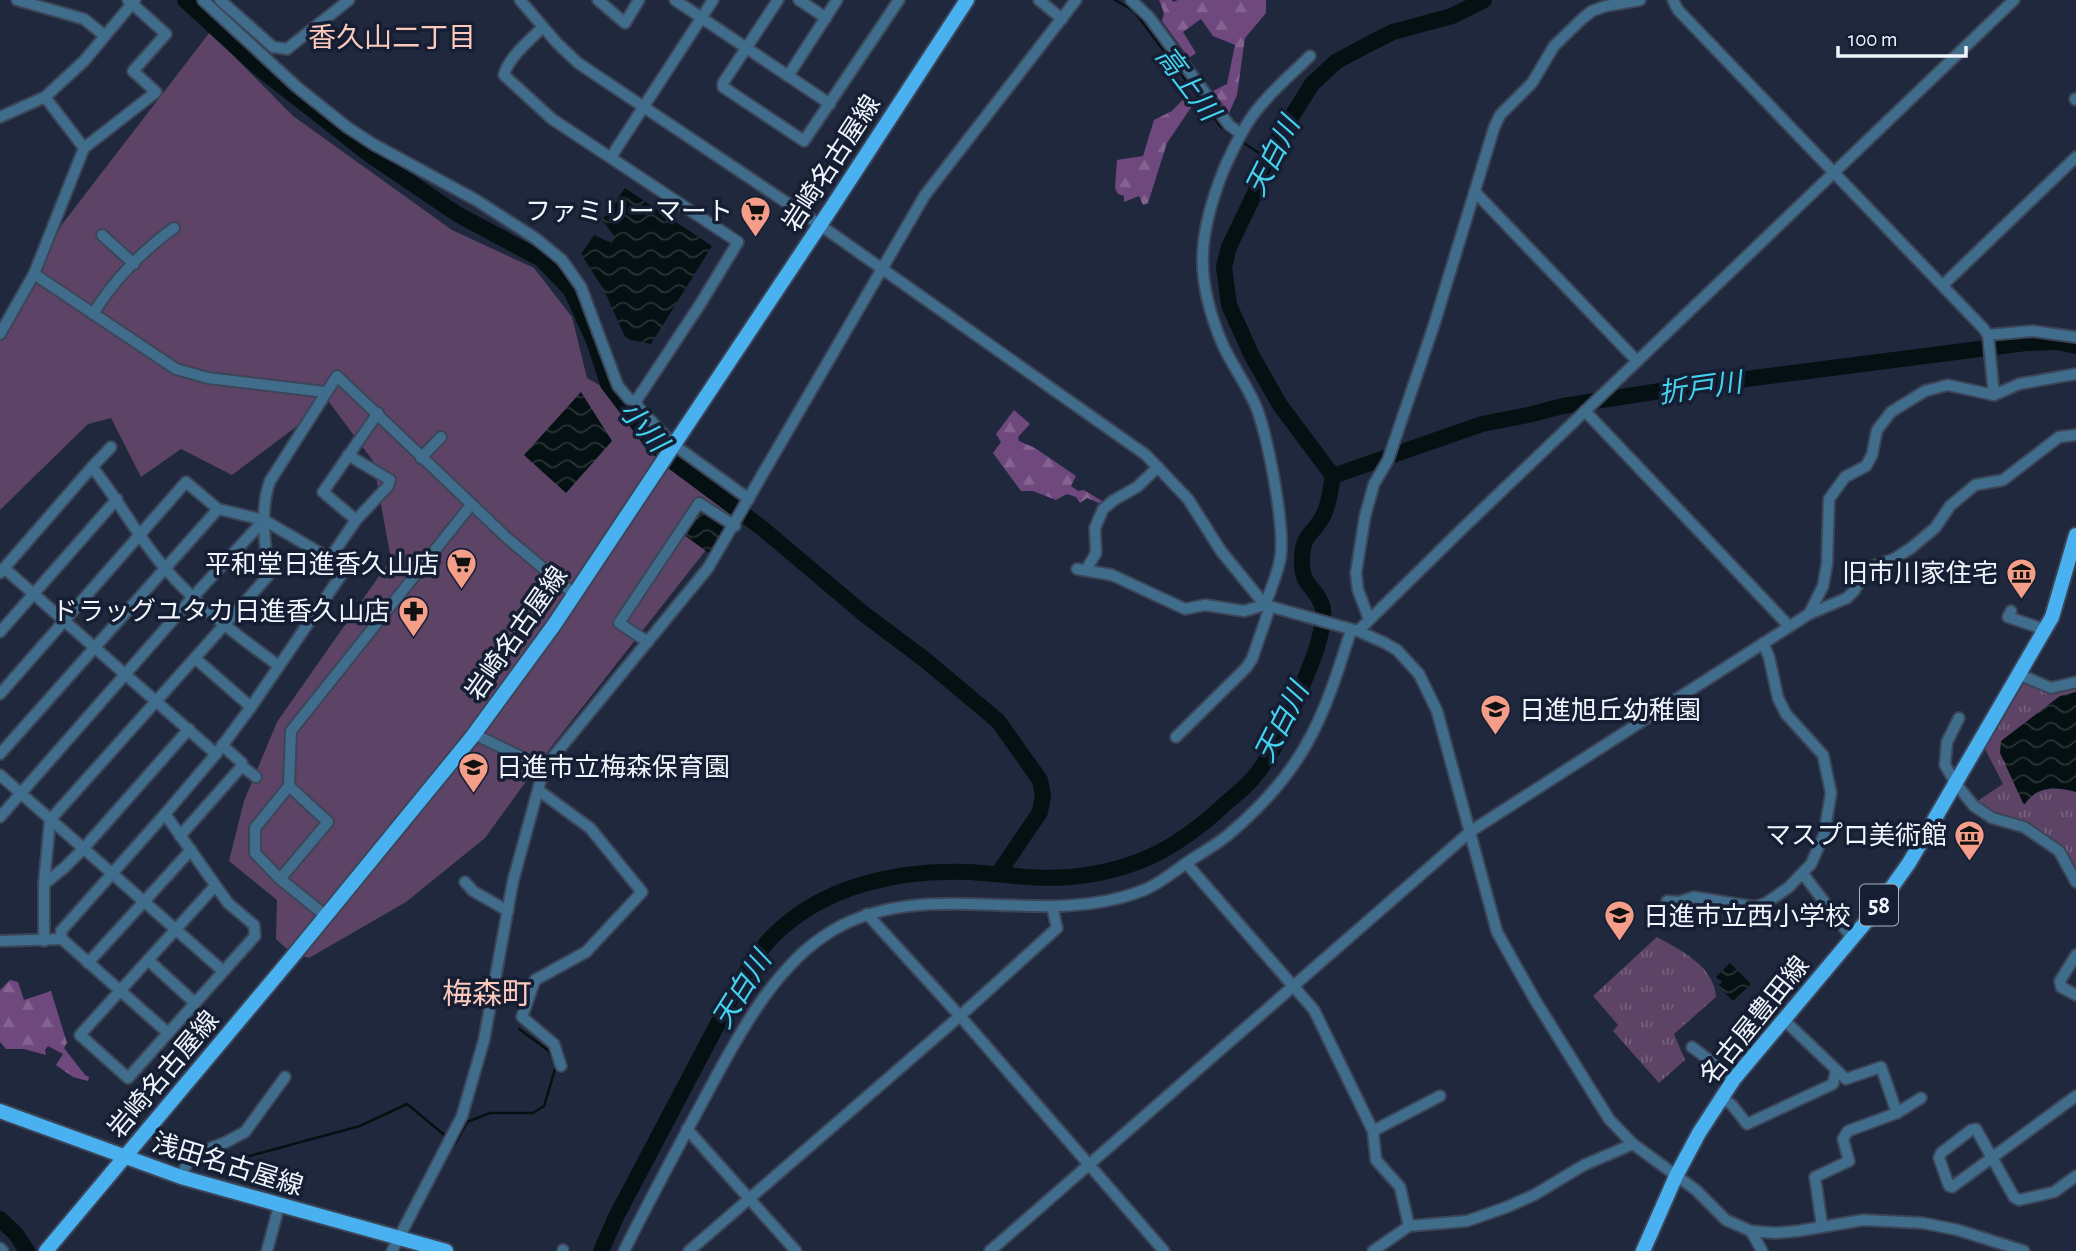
<svg xmlns="http://www.w3.org/2000/svg" width="2076" height="1251" font-family="'Alegreya Sans','Noto Sans JP',sans-serif">
	<defs>
		<pattern id="forest-firs" width="22" height="20" patternUnits="userSpaceOnUse" patternTransform="scale(1.75)"><rect width="22" height="20" fill="#6f487d"/><path d="M5 1l3.5 6h-7zM16 11l3.5 6h-7z" fill="#846390"/></pattern>
		<pattern id="park-tufts" width="24" height="20" patternUnits="userSpaceOnUse" patternTransform="scale(1.75)"><rect width="24" height="20" fill="#5d4466"/><path d="M3 7l-1-3M5 7V3M7 7l1-3M15 17l-1-3M17 17v-4M19 17l1-3" fill="none" stroke="#75607d"/></pattern>
		<pattern id="water-waves" width="16" height="10" patternUnits="userSpaceOnUse" patternTransform="scale(1.75)"><rect width="16" height="10" fill="#051013"/><path d="M0 5q4-4 8 0t8 0" fill="none" stroke="#2a3336"/></pattern>
	</defs>
	<rect width="100%" height="100%" fill="#1f283d"/>
	<!-- grass -->
	<path fill="#5d4466" d="M210 32 293 116 452 230 534 268 572 317 587 378 601 386 648 452 735 513 548 751 485 838 406 902 309 958 289 951 276 939 277 900 229 861 244 801 277 722 391 559 373 461 329 402 232 475 181 449 141 477 111 418 88 424 0 510V333L63 223Z"/>
	<!-- forest -->
	<g fill="url(#forest-firs)">
		<path d="M1159 0H1172L1173 2 1178 0H1266V13L1245 38 1237 95 1229 113 1213 91 1227 84 1235 45 1213 36 1201 19 1183 32 1196 53 1189 58 1162 21 1164 13Z"/>
		<path d="M1188 94 1194 103 1167 143 1148 203 1143 205 1139 196 1124 202V196L1118 194 1115 188 1117 160 1143 156 1154 120 1172 111Z"/>
		<path d="M1014 410 1030 424 1018 437 1019 441 1035 448 1076 476 1071 486 1078 491 1084 490 1102 501 1099 503 1087 498 1080 503 1076 497 1067 494 1056 500 1033 491H1021L993 453 1001 442 996 434Z"/>
		<path d="M10 980 18 982 24 1000 51 991 67 1043 64 1048 85 1075 89 1077 88 1081 73 1077 56 1065 63 1054 48 1046 45 1050 46 1055 24 1049H6L0 1042V990Z"/>
	</g>
	<!-- park -->
	<g fill="url(#park-tufts)">
		<path d="M2025 681 2050 693 2076 687V878L2060 849 1994 816 1976 802 2003 784 1985 749Z"/>
		<path d="M1657 937C1682 951 1714 966 1716 997L1674 1034 1685 1060 1659 1083 1613 1031 1618 1025 1593 996Z"/>
	</g>
	<!-- water -->
	<g fill="url(#water-waves)">
		<path d="M625 188 712 246 651 344 626 339 604 290 581 254 594 235 612 243 615 237 602 220Z"/>
		<path d="M581 392 612 441 566 493 524 455Z"/>
		<path d="M700 507 727 527 710 554 684 535Z"/>
		<path d="M2076 692V792C2056 787 2038 785 2025 804L2023 803 2000 753 2001 741 2060 696Z"/>
		<path d="M1730 963 1751 984 1733 1001 1718 986 1722 982 1716 977Z"/>
	</g>
	<g fill="none" stroke-linecap="round" stroke-linejoin="round">
		<!-- stream -->
		<g stroke="#051013" stroke-width="2.5">
			<path d="M1115 0 1134 11 1221 127 1237 138"/>
			<path d="M1242 142 1267 158"/>
			<path d="M453 1142 455 1144 467 1122 490 1113H533L544 1106 556 1066 549 1051 519 1029"/>
			<path d="M242 1158 360 1126 407 1104 448 1138"/>
		</g>
		<!-- river -->
		<g stroke="#051013" stroke-width="16">
			<path d="M185 0 259 68 370 155 457 214 541 259 571 290 594 341 608 384 653 443 672 461 762 528 864 614 924 659 998 721 1040 780 1043 795 1040 812 998 874"/>
			<path d="M1333 476 1482 424 1528 415 1563 406 1699 385 2026 343 2056 342 2076 346"/>
			<path d="M0 1219 16 1234 27 1251"/>
			<path d="M601 1251 616 1217 734 993C746 973 757 952 773 936 824 885 900 869 970 872 1003 874 1036 880 1070 877 1135 871 1178 848 1225 804 1240 791 1255 779 1265 762 1280 741 1290 715 1300 691 1307 673 1316 655 1320 636 1322 628 1325 612 1322 605 1313 582 1301 588 1302 558 1303 535 1310 537 1320 521 1329 508 1330 491 1333 476L1280 405 1252 356 1229 305 1224 267 1229 247 1255 193 1269 153 1312 84 1337 61 1367 45 1393 32 1452 16 1484 0"/>
		</g>
		<defs>
			<g id="minor">
				<path d="M17 0 84 19 104 35"/>
				<path d="M203 0 297 87 347 127 373 144 476 200 535 238 562 260 581 287 618 386 629 399 636 401"/>
				<path d="M220 0 273 47 287 49 349 0"/>
				<path d="M520 0 557 43 578 63 820 225 1146 455 1188 499 1221 551 1265 605 1358 631 1385 643 1397 650 1419 674 1437 711 1497 932 1535 1000 1609 1119 1633 1144 1696 1190 1726 1220 1751 1231 1775 1233 1798 1231 1863 1220 1923 1223 1958 1230 2024 1251"/>
				<path d="M598 0 625 23 639 0"/>
				<path d="M675 0 830 104"/>
				<path d="M778 0 723 83V87L804 141 899 0"/>
				<path d="M799 0 826 18"/>
				<path d="M1039 0 1062 19"/>
				<path d="M1131 0 1149 17 1229 125 1241 134"/>
				<path d="M1673 0 1678 10 1983 328 1988 335 1994 395"/>
				<path d="M542 28C530 40 508 58 504 75L552 119 738 242 699 306 636 401 638 407 674 445 749 499"/>
				<path d="M788 76 837 0"/>
				<path d="M2075 99 2076 100"/>
				<path d="M0 117 45 97 84 61 135 0"/>
				<path d="M84 148 156 92 133 71 166 34 128 0"/>
				<path d="M611 157 713 0"/>
				<path d="M1475 192 1637 361"/>
				<path d="M102 235 134 264"/>
				<path d="M34 274 176 369 208 378 325 392"/>
				<path d="M1943 285 2076 157"/>
				<path d="M93 314C113 281 143 250 174 228"/>
				<path d="M0 334 34 274 84 148 45 97"/>
				<path d="M1988 335 2032 331 2076 337"/>
				<path d="M1585 411 1789 626"/>
				<path d="M348 455 390 480 388 486 356 520"/>
				<path d="M421 458 441 437"/>
				<path d="M92 467 111 447"/>
				<path d="M330 558 356 520 323 492 378 413"/>
				<path d="M4 568 216 754"/>
				<path d="M1077 569 1112 575 1185 609 1205 605 1244 611 1265 605C1270 591 1277 575 1280 560 1286 529 1268 439 1257 409 1248 386 1232 366 1222 343 1194 277 1198 234 1224 169 1234 147 1245 123 1261 105 1276 87 1294 72 1310 56"/>
				<path d="M1086 570 1096 553 1095 528 1103 509 1114 500 1137 487 1158 467"/>
				<path d="M0 573 92 467C118 499 137 536 164 567 197 606 238 636 279 666"/>
				<path d="M2011 611 2008 617 2046 630"/>
				<path d="M1809 614 1847 598 1854 591 1868 568 1894 559 1911 548 1935 528 1950 506 1975 485 2003 480 2059 437 2076 435"/>
				<path d="M1369 619 1358 590 1356 573 1365 516 1374 484 1388 460 1434 325 1494 128 1500 115 1532 83 1554 46 1583 18 1592 11 1606 6 1640 0"/>
				<path d="M1358 631 1462 529 2014 0"/>
				<path d="M0 632 117 499"/>
				<path d="M648 642 619 623 699 503 735 526"/>
				<path d="M196 659 251 707"/>
				<path d="M2018 674 2051 688 2076 682"/>
				<path d="M0 694 186 482 218 509 264 520 346 568 251 707 216 754 165 814 228 903 254 925 255 936 128 1078 80 1035 215 886"/>
				<path d="M1959 718 1947 742 1945 765 1956 784 1974 806 1992 818 2024 827 2059 851 2076 882"/>
				<path d="M474 734 544 768"/>
				<path d="M1176 737 1246 668 1252 659 1270 607"/>
				<path d="M0 754 218 509"/>
				<path d="M242 766 256 777"/>
				<path d="M0 775 223 971"/>
				<path d="M289 786 291 731 471 505"/>
				<path d="M538 790 590 828 642 892 586 952 535 980 522 1017 554 1044 561 1066"/>
				<path d="M0 817 193 597 264 520"/>
				<path d="M180 836 242 766V763L222 745"/>
				<path d="M1186 863 1314 1010 1373 1131 1376 1160 1400 1187 1409 1226"/>
				<path d="M1803 874 1852 938"/>
				<path d="M280 879 328 822 289 786 255 828V853L280 879 326 916"/>
				<path d="M465 882 473 891 508 911"/>
				<path d="M44 884 64 868 83 849 189 729"/>
				<path d="M1667 901 1679 902 1694 897 1755 907 1766 903 1789 887 1811 864 1824 835 1831 793 1823 755 1786 714 1778 698 1769 657 1763 643"/>
				<path d="M867 914 960 1016 1164 1251"/>
				<path d="M62 939 168 1033"/>
				<path d="M0 941 62 939 61 931 165 814"/>
				<path d="M44 941V884L50 820 268 576C266 544 259 511 270 481L337 376 506 537 574 594"/>
				<path d="M2076 955 2060 981 2061 987 2076 995"/>
				<path d="M148 960 195 1003"/>
				<path d="M88 963 191 850"/>
				<path d="M1783 1019 1846 1079 1881 1067 1897 1113 1848 1131 1843 1139 1849 1161 1815 1177 1822 1226"/>
				<path d="M1692 1047 1734 1079"/>
				<path d="M2076 1096 1952 1187 1949 1186 1939 1158 1941 1153 1971 1130 1976 1129 2014 1197 2019 1200 2054 1192 2076 1176"/>
				<path d="M1722 1098 1732 1105 1747 1124 1833 1084 1836 1070"/>
				<path d="M1897 1113 1921 1098"/>
				<path d="M687 1129 796 1251"/>
				<path d="M1373 1131 1440 1096"/>
				<path d="M181 1177 190 1156 224 1143 245 1132 285 1077"/>
				<path d="M1751 1231 1762 1251"/>
				<path d="M0 1248 3 1251"/>
				<path d="M267 1251 279 1206"/>
				<path d="M392 1251 462 1116 484 1040 513 881 544 768 708 568 925 195 1076 0"/>
				<path d="M563 1251V1250"/>
				<path d="M624 1251C649 1201 676 1151 703 1101 733 1045 770 972 824 936 886 893 964 905 1035 906 1072 907 1109 904 1144 890 1161 883 1173 872 1188 862 1201 853 1216 845 1228 835 1260 808 1293 772 1312 734 1329 701 1340 665 1351 630"/>
				<path d="M689 1251 960 1016 1057 928 1052 906"/>
				<path d="M990 1251 1471 831 1809 614 1823 586 1827 564 1829 499 1845 477 1866 466 1872 455 1877 430 1891 412 1925 391 1948 385 1994 395 2019 384 2076 374"/>
				<path d="M1373 1251 1409 1226 1467 1221 1507 1207 1534 1195 1584 1165 1633 1144"/>
			</g>
			<g id="major">
				<path d="M0 1111 181 1177 446 1251"/>
				<path d="M46 1251 293 956 472 737 554 625 834 204 967 0"/>
				<path d="M1643 1251 1676 1176 1699 1133 1734 1079 1875 911 1909 863 2052 617 2076 535"/>
			</g>
		</defs>
		<!-- minor casing -->
		<use href="#minor" stroke="#3c4558" stroke-width="14"/>
		<!-- major casing -->
		<use href="#major" stroke="#3c4558" stroke-width="18"/>
		<!-- minor -->
		<use href="#minor" stroke="#406d8c" stroke-width="10"/>
		<!-- major -->
		<use href="#major" stroke="#4ab1f0" stroke-width="14"/>
	</g>
	<!-- icons -->
	<defs>
		<symbol id="supermarket-pin" viewBox="-11 -11 22 30"><path d="M0 17L-7.5 6A9.5 9.5 0 1 1 7.5 6Z" fill="#f49e89" stroke="#151e32"/><path d="M-6-5.5h2.5l.6 2H6L4.5 2H-2.5L-4.4-4H-6ZM-1.5 3.2a1.3 1.3 0 1 0 .1 0ZM3 3.2a1.3 1.3 0 1 0 .1 0Z" fill="#111"/></symbol>
		<symbol id="museum-pin" viewBox="-11 -11 22 30"><path d="M0 17L-7.5 6A9.5 9.5 0 1 1 7.5 6Z" fill="#f49e89" stroke="#151e32"/><path d="M0-6L6-3V-2H-6V-3ZM-5-1h2V3h-2ZM-1-1h2V3h-2ZM3-1h2V3H3ZM-6 4H6V6H-6Z" fill="#111"/></symbol>
		<symbol id="pharmacy-pin" viewBox="-11 -11 22 30"><path d="M0 17L-7.5 6A9.5 9.5 0 1 1 7.5 6Z" fill="#f49e89" stroke="#151e32"/><path d="M-2-6h4v4h4v4h-4v4h-4v-4h-4v-4h4Z" fill="#111"/></symbol>
		<symbol id="school-pin" viewBox="-11 -11 22 30"><path d="M0 17L-7.5 6A9.5 9.5 0 1 1 7.5 6Z" fill="#f49e89" stroke="#151e32"/><path d="M0-5L7-2L0 1L-7-2ZM-4 1L0 2.5L4 1V4Q0 6-4 4Z" fill="#111"/></symbol>
	</defs>
	<g fill-rule="evenodd">
		<use href="#supermarket-pin" x="738" y="194" width="35" height="47"/>
		<use href="#supermarket-pin" x="444" y="546" width="35" height="47"/>
		<use href="#museum-pin" x="2004" y="556" width="35" height="47"/>
		<use href="#pharmacy-pin" x="396" y="594" width="35" height="47"/>
		<use href="#school-pin" x="1478" y="692" width="35" height="47"/>
		<use href="#school-pin" x="456" y="750" width="35" height="47"/>
		<use href="#museum-pin" x="1952" y="818" width="35" height="47"/>
		<use href="#school-pin" x="1602" y="898" width="35" height="47"/>
	</g>
	<g text-anchor="middle" stroke-width="7" stroke-linejoin="round" paint-order="stroke">
		<!-- shield labels -->
		<rect fill="#151e32" stroke="#aeb4bf" stroke-width="2" x="1860" y="884.5" width="38" height="41" rx="5"/>
		<g font-size="24" font-weight="bold" fill="#f0f4fc">
			<text x="1879" y="913">58</text>
		</g>
		<!-- street labels -->
		<g font-size="26" fill="#f0f4fc" stroke="#151e32">
			<text transform="translate(831 163) rotate(-57)" y="9">岩崎名古屋線</text>
			<text transform="translate(516 633) rotate(-55)" y="9">岩崎名古屋線</text>
			<text transform="translate(1754 1020) rotate(-51)" y="9">名古屋豊田線</text>
			<text transform="translate(163 1074) rotate(-50)" y="9">岩崎名古屋線</text>
			<text transform="translate(228 1164) rotate(17)" y="9">浅田名古屋線</text>
		</g>
		<!-- poi labels -->
		<g font-size="26" fill="#f0f4fc" stroke="#151e32" text-anchor="end">
			<text x="733" y="220">ファミリーマート</text>
			<text x="439" y="573">平和堂日進香久山店</text>
			<text x="1998" y="582">旧市川家住宅</text>
			<text x="390" y="620">ドラッグユタカ日進香久山店</text>
			<text x="1519" y="719" text-anchor="start">日進旭丘幼稚園</text>
			<text x="496" y="776" text-anchor="start">日進市立梅森保育園</text>
			<text x="1947" y="844">マスプロ美術館</text>
			<text x="1643" y="925" text-anchor="start">日進市立西小学校</text>
		</g>
		<!-- neighbourhood labels -->
		<g font-size="28" fill="#fcc9bd" stroke="#151e32">
			<text x="392" y="47">香久山二丁目</text>
		</g>
		<!-- water labels -->
		<g font-size="28" font-style="italic" fill="#43d3ef" stroke="#151e32">
			<text transform="translate(1188 83) rotate(53)" y="10">高上川</text>
			<text transform="translate(1272 156) rotate(-63)" y="10">天白川</text>
			<text transform="translate(1700 387) rotate(-8)" y="10">折戸川</text>
			<text transform="translate(644 426) rotate(49)" y="10">小川</text>
			<text transform="translate(1281 722) rotate(-63)" y="10">天白川</text>
			<text transform="translate(741 989) rotate(-58)" y="10">天白川</text>
		</g>
		<!-- quarter labels -->
		<g font-size="30" fill="#fcc9bd" stroke="#151e32">
			<text x="487" y="1004">梅森町</text>
		</g>
	</g>
	<!-- scale -->
	<path d="M1838 46v10h128v-10" fill="none" stroke="#f0f4fc" stroke-width="3.5"/>
	<text x="1848" y="46" font-size="21" fill="#f0f4fc" stroke="#151e32" stroke-width="5" paint-order="stroke">100 m</text>
</svg>
